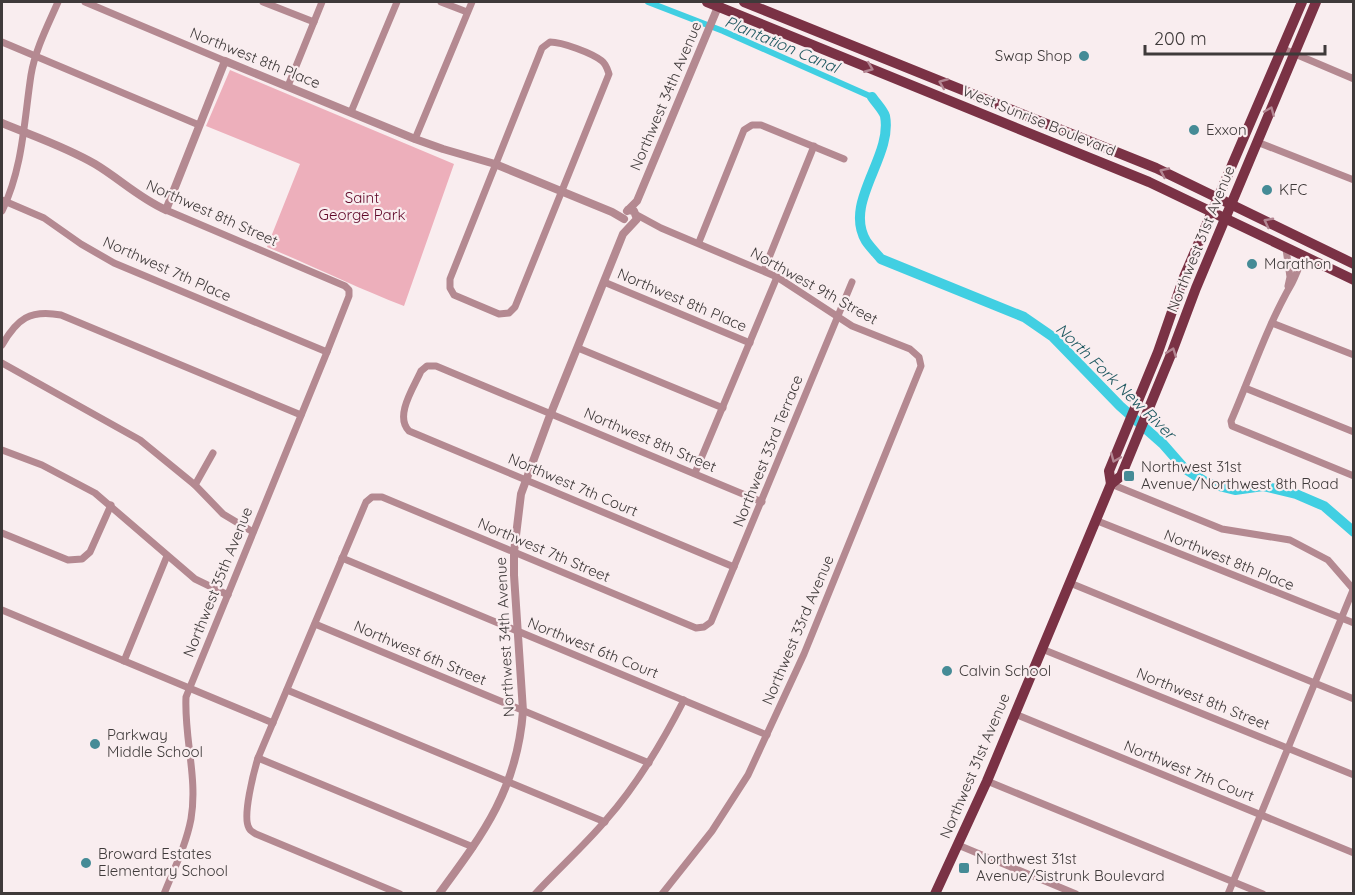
<svg xmlns="http://www.w3.org/2000/svg" width="1355" height="895" font-family="Quicksand,sans-serif">
	<rect width="100%" height="100%" fill="#f9edef"/>
	<!-- green -->
	<path fill="#edafbb" d="M230 70 454 164 404 306C357 288 313 266 267 247L300 164 206 126Z"/>
	<g fill="none" stroke-linecap="round" stroke-linejoin="round">
		<!-- canal -->
		<path stroke="#41cfe2" stroke-width="6" d="M648 2 723 31 872 97"/>
		<!-- river -->
		<path stroke="#41cfe2" stroke-width="10" d="M872 97C876 103 883 110 885 116 893 157 843 202 866 241 870 247 876 253 881 259L1024 317 1053 337 1120 406 1163 444 1184 468 1207 483 1235 490 1263 486 1296 494 1324 506 1354 532"/>
		<!-- minor -->
		<g stroke="#b48991" stroke-width="7">
			<path d="M85 2 225 61"/>
			<path d="M263 2 314 22"/>
			<path d="M441 2 467 12"/>
			<path d="M2 42 199 125"/>
			<path d="M550 42C562 42 592 53 602 61 606 64 607 68 609 74L515 307 509 313 499 314 454 295 450 288V279L542 48Z"/>
			<path d="M1281 48 1354 79"/>
			<path d="M288 86 322 2"/>
			<path d="M351 112 397 2"/>
			<path d="M415 139 472 2"/>
			<path d="M1257 142 1354 180"/>
			<path d="M2 200 44 218 81 244 114 263 327 352"/>
			<path d="M2 211C23 168 24 121 31 75 35 50 48 25 58 2"/>
			<path d="M637 215 661 228 777 277 852 326 910 349 919 357 921 366 804 654 748 775 712 831 662 894"/>
			<path d="M699 242 744 130 752 125H761L844 159"/>
			<path d="M1286 249 1290 277 1288 286"/>
			<path d="M1305 258C1298 266 1297 274 1292 283 1267 326 1251 375 1231 421L1232 426 1354 476"/>
			<path d="M764 270 814 146"/>
			<path d="M604 282 750 343"/>
			<path d="M1272 323 1354 355"/>
			<path d="M2 345C17 319 30 309 61 315L301 415"/>
			<path d="M578 348 723 408"/>
			<path d="M2 363 140 440 195 485 223 514 253 532"/>
			<path d="M1245 388 1354 432"/>
			<path d="M2 450 42 465 95 493 195 579 228 595"/>
			<path d="M695 473 777 277"/>
			<path d="M1111 484 1222 529 1290 540 1328 560 1354 590"/>
			<path d="M195 485 213 453"/>
			<path d="M1095 520 1354 623"/>
			<path d="M2 533 68 560 82 559 90 552 111 505"/>
			<path d="M342 558 767 735"/>
			<path d="M734 567 409 431C394 416 414 387 421 371L427 366H436L762 502"/>
			<path d="M1070 583 1354 699"/>
			<path d="M2 610 273 723"/>
			<path d="M315 624 649 763"/>
			<path d="M1042 649 1354 775"/>
			<path d="M124 661 167 556"/>
			<path d="M287 690 605 822"/>
			<path d="M1015 714 1354 853"/>
			<path d="M258 758 473 847"/>
			<path d="M987 781 1263 894"/>
			<path d="M958 845 1076 894"/>
			<path d="M164 894C174 869 186 845 191 819 198 778 184 738 186 697L327 352 349 296V290L345 286 166 210"/>
			<path d="M400 894 256 834C253 832 250 831 249 828 242 817 254 771 258 758L366 502 372 497H382L696 628 704 627 711 622 852 282"/>
			<path d="M535 894C558 869 584 846 606 820 638 784 662 743 684 700"/>
			<path d="M1228 894 1353 590"/>
		</g>
		<!-- tertiary -->
		<g stroke="#b48991" stroke-width="8">
			<path d="M2 123C33 136 66 147 95 164 120 179 139 198 166 210L225 61 415 139 443 149 495 164 612 212 624 219"/>
			<path d="M627 211 637 201 720 2"/>
			<path d="M439 894C484 833 517 789 523 711L514 575V552L521 494 549 418 623 234 637 219 634 211 628 210"/>
		</g>
		<!-- primary -->
		<g stroke="#7a3245" stroke-width="10">
			<path d="M707 2 1149 182 1354 280"/>
			<path d="M744 2 1156 168 1354 264"/>
			<path d="M1111 484 1109 471 1158 352 1184 277 1302 2"/>
			<path d="M935 894 987 781 1111 484 1121 476 1172 352 1196 288 1316 2"/>
		</g>
	</g>
	<!-- one-way arrows -->
	<defs><path id="oneway-chevron" d="M-2-3.5L2.5 0L-2 3.5" fill="none" stroke-width="1.6" stroke-linecap="round" stroke-linejoin="round" transform="scale(1.5)"/></defs>
	<g stroke="#b38692">
		<use href="#oneway-chevron" transform="translate(869 68) rotate(22)"/>
		<use href="#oneway-chevron" transform="translate(943 83) rotate(-158)"/>
		<use href="#oneway-chevron" transform="translate(1270 111) rotate(-67)"/>
		<use href="#oneway-chevron" transform="translate(1164 172) rotate(-155)"/>
		<use href="#oneway-chevron" transform="translate(1268 222) rotate(-153)"/>
		<use href="#oneway-chevron" transform="translate(1172 352) rotate(-69)"/>
		<use href="#oneway-chevron" transform="translate(1115 458) rotate(113)"/>
	</g>
	<!-- markers -->
	<g fill="#458b96" stroke="#f9edef" stroke-width="2">
		<circle cx="1084" cy="56" r="6"/>
		<circle cx="1194" cy="130" r="6"/>
		<circle cx="1267" cy="190" r="6"/>
		<circle cx="1252" cy="264" r="6"/>
		<rect x="1123" y="470" width="12" height="12" rx="3"/>
		<circle cx="947" cy="671" r="6"/>
		<circle cx="95" cy="744" r="6"/>
		<circle cx="86" cy="863" r="6"/>
		<rect x="958" y="862" width="12" height="12" rx="3"/>
	</g>
	<g text-anchor="middle" stroke-width="4.5" stroke-linejoin="round" paint-order="stroke">
		<!-- poi labels -->
		<g font-size="15" fill="#3f3a3a" stroke="#f9edef" text-anchor="start">
			<text x="1072" y="61" text-anchor="end">Swap Shop</text>
			<text x="1206" y="135">Exxon</text>
			<text x="1279" y="195">KFC</text>
			<text x="1264" y="269">Marathon</text>
			<text x="1141" y="472">Northwest 31st<tspan x="1141" dy="17">Avenue/Northwest 8th Road</tspan></text>
			<text x="959" y="676">Calvin School</text>
			<text x="107" y="740">Parkway<tspan x="107" dy="17">Middle School</tspan></text>
			<text x="98" y="859">Broward Estates<tspan x="98" dy="17">Elementary School</tspan></text>
			<text x="976" y="864">Northwest 31st<tspan x="976" dy="17">Avenue/Sistrunk Boulevard</tspan></text>
		</g>
		<!-- street labels -->
		<g font-size="15" fill="#3f3a3a" stroke="#f9edef">
			<text transform="translate(255 58) rotate(22)" y="5">Northwest 8th Place</text>
			<text transform="translate(666 96) rotate(-67)" y="5">Northwest 34th Avenue</text>
			<text transform="translate(1039 121) rotate(22)" y="5">West Sunrise Boulevard</text>
			<text transform="translate(212 213) rotate(24)" y="5">Northwest 8th Street</text>
			<text transform="translate(1201 239) rotate(-68)" y="5">Northwest 31st Avenue</text>
			<text transform="translate(167 269) rotate(24)" y="5">Northwest 7th Place</text>
			<text transform="translate(814 286) rotate(29)" y="5">Northwest 9th Street</text>
			<text transform="translate(682 300) rotate(23)" y="5">Northwest 8th Place</text>
			<text transform="translate(650 440) rotate(23)" y="5">Northwest 8th Street</text>
			<text transform="translate(768 451) rotate(-68)" y="5">Northwest 33rd Terrace</text>
			<text transform="translate(573 485) rotate(23)" y="5">Northwest 7th Court</text>
			<text transform="translate(544 550) rotate(23)" y="5">Northwest 7th Street</text>
			<text transform="translate(1229 560) rotate(22)" y="5">Northwest 8th Place</text>
			<text transform="translate(218 582) rotate(-68)" y="5">Northwest 35th Avenue</text>
			<text transform="translate(798 630) rotate(-67)" y="5">Northwest 33rd Avenue</text>
			<text transform="translate(505 637) rotate(-93)" y="5">Northwest 34th Avenue</text>
			<text transform="translate(593 648) rotate(22)" y="5">Northwest 6th Court</text>
			<text transform="translate(420 653) rotate(23)" y="5">Northwest 6th Street</text>
			<text transform="translate(1203 699) rotate(22)" y="5">Northwest 8th Street</text>
			<text transform="translate(975 766) rotate(-67)" y="5">Northwest 31st Avenue</text>
			<text transform="translate(1189 771) rotate(22)" y="5">Northwest 7th Court</text>
		</g>
		<!-- park labels -->
		<g font-size="15" fill="#5f0728" stroke="#f9edef">
			<text x="362" y="203">Saint<tspan x="362" dy="17">George Park</tspan></text>
		</g>
		<!-- water labels -->
		<g font-size="16" font-style="italic" fill="#215a62" stroke="#f9edef">
			<text transform="translate(782 44) rotate(23)" y="6">Plantation Canal</text>
			<text transform="translate(1116 381) rotate(44)" y="6">North Fork New River</text>
		</g>
	</g>
	<!-- border -->
	<rect width="1355" height="895" fill="none" stroke="#3f3a3a" stroke-width="6"/>
	<!-- scale -->
	<path d="M1145 45v9h180v-9" fill="none" stroke="#3f3a3a" stroke-width="3"/>
	<text x="1154" y="45" font-size="18" fill="#3f3a3a" stroke="#f9edef" stroke-width="4.5" paint-order="stroke">200 m</text>
</svg>
